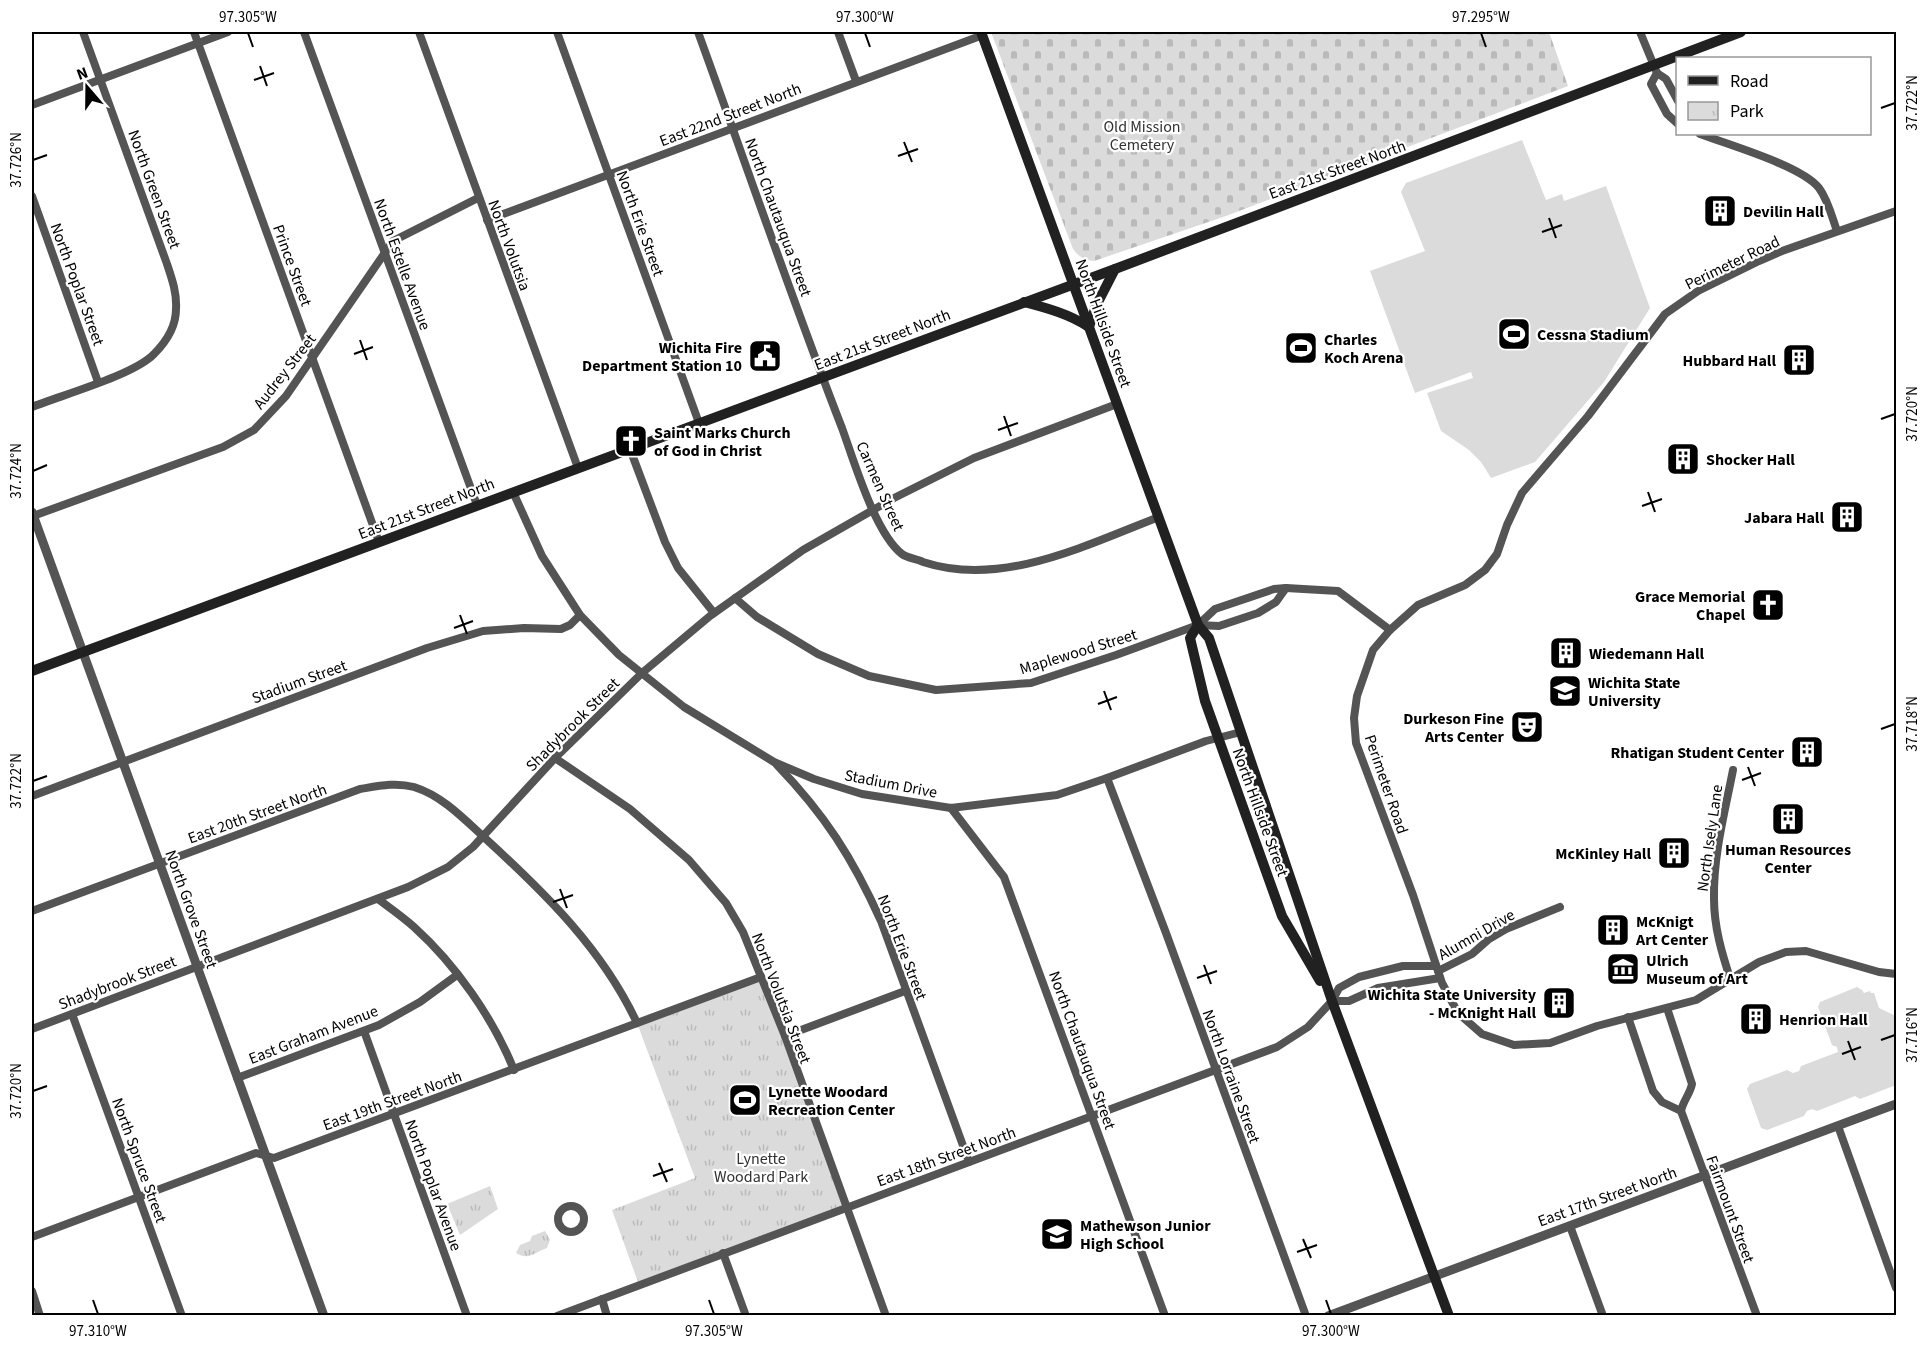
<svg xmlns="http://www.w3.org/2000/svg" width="1928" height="1347" font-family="'Source Sans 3',sans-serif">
	<defs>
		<pattern id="cemetery-stones" width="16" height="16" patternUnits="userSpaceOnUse" patternTransform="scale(1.5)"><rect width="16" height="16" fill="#dbdbdb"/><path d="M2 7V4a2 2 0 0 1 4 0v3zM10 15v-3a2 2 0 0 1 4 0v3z" fill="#bababa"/></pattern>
		<pattern id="park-tufts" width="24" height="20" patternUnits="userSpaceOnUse" patternTransform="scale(1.5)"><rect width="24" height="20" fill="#dbdbdb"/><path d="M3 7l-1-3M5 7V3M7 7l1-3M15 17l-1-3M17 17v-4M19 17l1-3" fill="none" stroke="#bababa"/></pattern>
	</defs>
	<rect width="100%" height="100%" fill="#fff"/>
	<!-- grass -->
	<g fill="#dbdbdb">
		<path d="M1522 140 1546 200 1562 194 1564 201 1606 186 1650 308 1604 382 1535 462 1491 478 1481 462 1469 450 1441 431 1427 393 1473 378 1471 372 1415 393 1370 271 1425 251 1401 192 1406 183Z"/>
		<path d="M1857 987 1862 990 1864 993 1870 991 1871 993H1874L1879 1008 1896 1016V1085L1860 1099 1855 1096 1817 1111 1812 1109 1807 1111 1804 1116 1767 1130 1761 1128 1747 1089 1750 1084 1787 1070 1793 1073 1799 1071 1801 1066 1838 1052 1837 1047 1832 1045 1818 1007 1820 1002Z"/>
	</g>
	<!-- cemetery -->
	<path fill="url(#cemetery-stones)" d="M991 32H1549L1568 86 1226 216 1094 261C1084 260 1079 257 1073 249Z"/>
	<!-- park -->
	<g fill="url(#park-tufts)">
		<path d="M761 977 847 1207 639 1285 612 1210 695 1178 637 1023Z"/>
		<path d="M490 1186 498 1209 460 1235 447 1204Z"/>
		<path d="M545 1231 550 1240 547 1248C535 1252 529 1261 516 1253L520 1245 530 1241 532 1236Z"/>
	</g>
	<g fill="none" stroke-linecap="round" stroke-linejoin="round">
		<!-- minor -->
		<g stroke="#545454" stroke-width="8">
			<path d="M194 32 379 542"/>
			<path d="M304 32 477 505"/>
			<path d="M419 32 578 468"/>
			<path d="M557 32 699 423"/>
			<path d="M698 32C746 164 791 297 842 428 854 461 875 533 902 554 907 558 917 559 923 562 1002 588 1086 545 1159 517"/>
			<path d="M838 32 856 81"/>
			<path d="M1640 32 1657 73 1666 79 1678 101"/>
			<path d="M1657 73 1651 84 1667 114 1678 124"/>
			<path d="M32 105 228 32"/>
			<path d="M1700 134C1729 145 1802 166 1819 188 1828 200 1832 217 1837 231"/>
			<path d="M32 196 98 382"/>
			<path d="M1896 211 1782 251 1759 261 1698 291 1665 314 1588 416 1522 493 1507 525 1497 554 1485 570 1465 585 1418 605 1390 630 1373 650 1357 696 1354 718 1356 743 1413 895 1442 983 1458 1013 1482 1034 1514 1045 1550 1043 1597 1026 1696 1000 1759 962 1786 952 1806 951 1879 972 1896 974"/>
			<path d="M487 220 983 35"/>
			<path d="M32 407C62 395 134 375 154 354 166 342 176 326 176 309 177 293 172 279 167 264L83 32"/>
			<path d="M630 449 665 542 678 568 714 613"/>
			<path d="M513 492 542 556 580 615 619 655 684 707 774 762 814 779 862 794 951 808 1057 795 1107 778 1206 741 1241 732"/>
			<path d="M33 516 223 447 254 430 286 396 393 241 478 198"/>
			<path d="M1286 588 1338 591 1390 630"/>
			<path d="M735 598 757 617 818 654 869 676 936 690 1031 683 1116 655 1198 625 1215 609 1274 589 1286 588 1276 602 1258 613 1219 626 1198 625"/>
			<path d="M555 758 630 809 689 860 726 903 743 932 785 1036 886 1316"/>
			<path d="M777 765C825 815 852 857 881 921L969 1162"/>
			<path d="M1107 778 1166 933 1306 1316"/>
			<path d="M32 796 427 648 483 631 524 628 561 629 570 625 580 615"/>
			<path d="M951 808 1004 877 1165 1316"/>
			<path d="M378 899C390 908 403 917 414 927 456 965 493 1018 514 1070"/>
			<path d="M32 911 360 789C378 786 396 782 414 787 443 796 465 820 487 840 546 894 603 950 637 1023"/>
			<path d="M1438 971 1472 954 1489 939 1506 929 1560 907"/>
			<path d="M1731 981C1722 954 1714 927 1714 899 1713 856 1725 811 1733 770"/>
			<path d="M1332 1001H1349L1378 988 1440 978"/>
			<path d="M1667 1008 1692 1084C1690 1094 1683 1101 1681 1111L1757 1316"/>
			<path d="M72 1014 182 1316"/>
			<path d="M1628 1017 1653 1091 1662 1102 1681 1111"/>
			<path d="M32 1029 408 887 448 867 473 847 555 758 642 673 710 616 803 550 894 498 974 458 1117 404"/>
			<path d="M364 1031 467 1316"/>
			<path d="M785 1036 905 991"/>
			<path d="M237 1078 379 1025 420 1002 457 975"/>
			<path d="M1838 1126 1896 1288"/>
			<circle cx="571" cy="1219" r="13"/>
			<path d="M1570 1226 1603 1316"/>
			<path d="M32 1237 256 1153 274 1158 761 977"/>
			<path d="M723 1253 746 1316"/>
			<path d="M32 1291 40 1316"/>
			<path d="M602 1299 607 1316"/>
			<path d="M557 1316 1277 1047 1308 1027 1332 1001 1339 988 1359 977 1403 966H1436"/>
		</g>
		<!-- tertiary -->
		<g stroke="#545454" stroke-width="9">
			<path d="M32 512 324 1316"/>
			<path d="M1328 1316 1896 1104"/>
		</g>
		<!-- secondary -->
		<g stroke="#212121" stroke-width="10">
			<path d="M981 32 1198 625 1209 638 1332 1001 1449 1316"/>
			<path d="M1024 302C1047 308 1069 314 1089 327L1096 306 1115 269"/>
			<path d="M1198 625 1190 638 1205 701 1282 916 1320 981"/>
			<path d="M32 671 1115 269 1741 32"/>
		</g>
	</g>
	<!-- ticks -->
	<path fill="none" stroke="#000" stroke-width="2" d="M248 33 253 47M865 33 870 47M1481 33 1486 47M260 66 267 86M254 80 274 73M1881 108 1895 103M904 142 912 162M898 156 918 149M33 160 47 155M1549 218 1556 238M1542 232 1562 225M360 340 367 360M354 354 373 347M1004 416 1011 436M1881 419 1895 414M998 430 1018 423M33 471 47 465M1648 492 1655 512M1642 506 1662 499M460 615 467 634M454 628 473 621M1104 691 1111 710M1098 704 1117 697M1881 729 1895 724M1748 767 1755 786M1742 780 1761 773M33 781 47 776M560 889 567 908M553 902 573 895M1204 965 1211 984M1197 978 1217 971M1881 1040 1895 1035M1848 1041 1855 1060M1842 1054 1861 1047M33 1091 47 1086M659 1163 667 1182M653 1176 673 1169M1303 1239 1311 1258M1297 1252 1317 1245M93 1300 98 1314M709 1300 714 1314M1326 1300 1331 1314"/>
	<!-- icons -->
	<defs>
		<symbol id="building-square" viewBox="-11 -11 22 22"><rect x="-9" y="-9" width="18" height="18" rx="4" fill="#000" stroke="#fff"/><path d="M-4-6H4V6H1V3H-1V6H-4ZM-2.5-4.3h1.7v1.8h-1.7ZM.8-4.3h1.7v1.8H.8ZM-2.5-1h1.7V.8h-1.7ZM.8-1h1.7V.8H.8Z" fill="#fff"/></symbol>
		<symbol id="stadium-square" viewBox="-11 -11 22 22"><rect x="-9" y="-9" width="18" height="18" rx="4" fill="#000" stroke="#fff"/><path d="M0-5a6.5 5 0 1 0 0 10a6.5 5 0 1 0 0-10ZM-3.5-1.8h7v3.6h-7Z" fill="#fff"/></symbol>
		<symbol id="civic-square" viewBox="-11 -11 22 22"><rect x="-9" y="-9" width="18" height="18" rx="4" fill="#000" stroke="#fff"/><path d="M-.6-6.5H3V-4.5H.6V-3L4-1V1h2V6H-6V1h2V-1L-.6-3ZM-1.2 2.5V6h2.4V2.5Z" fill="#fff"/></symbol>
		<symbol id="church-square" viewBox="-11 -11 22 22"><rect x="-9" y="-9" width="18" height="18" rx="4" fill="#000" stroke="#fff"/><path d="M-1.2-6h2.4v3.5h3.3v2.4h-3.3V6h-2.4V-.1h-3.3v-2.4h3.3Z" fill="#fff"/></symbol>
		<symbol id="university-square" viewBox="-11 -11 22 22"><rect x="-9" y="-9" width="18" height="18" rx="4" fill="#000" stroke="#fff"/><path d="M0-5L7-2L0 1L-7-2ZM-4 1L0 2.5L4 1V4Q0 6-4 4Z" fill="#fff"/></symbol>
		<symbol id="theatre-square" viewBox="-11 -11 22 22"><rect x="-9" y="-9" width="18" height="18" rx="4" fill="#000" stroke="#fff"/><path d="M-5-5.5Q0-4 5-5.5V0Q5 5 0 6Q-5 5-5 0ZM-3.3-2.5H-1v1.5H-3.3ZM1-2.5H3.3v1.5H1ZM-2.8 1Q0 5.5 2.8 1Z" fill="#fff"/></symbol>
		<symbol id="museum-square" viewBox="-11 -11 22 22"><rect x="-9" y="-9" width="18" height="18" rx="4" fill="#000" stroke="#fff"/><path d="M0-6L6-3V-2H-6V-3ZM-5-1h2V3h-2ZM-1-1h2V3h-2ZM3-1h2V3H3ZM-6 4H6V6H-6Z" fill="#fff"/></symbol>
		<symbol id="school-square" viewBox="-11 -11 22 22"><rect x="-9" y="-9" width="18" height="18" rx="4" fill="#000" stroke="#fff"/><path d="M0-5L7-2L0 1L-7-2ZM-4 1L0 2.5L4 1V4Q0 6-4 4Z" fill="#fff"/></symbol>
	</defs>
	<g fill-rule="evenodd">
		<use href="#building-square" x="1701" y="192" width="38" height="38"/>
		<use href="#stadium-square" x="1495" y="315" width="38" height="38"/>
		<use href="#stadium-square" x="1282" y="329" width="38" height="38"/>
		<use href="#civic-square" x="746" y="337" width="38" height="38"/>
		<use href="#building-square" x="1780" y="341" width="38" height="38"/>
		<use href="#church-square" x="612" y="422" width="38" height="38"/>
		<use href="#building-square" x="1664" y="440" width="38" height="38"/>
		<use href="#building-square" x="1828" y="498" width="38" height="38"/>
		<use href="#church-square" x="1749" y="586" width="38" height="38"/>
		<use href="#building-square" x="1547" y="634" width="38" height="38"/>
		<use href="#university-square" x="1546" y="672" width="38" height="38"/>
		<use href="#theatre-square" x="1508" y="708" width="38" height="38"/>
		<use href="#building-square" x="1788" y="733" width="38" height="38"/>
		<use href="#building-square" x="1769" y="800" width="38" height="38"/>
		<use href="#building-square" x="1655" y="834" width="38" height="38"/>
		<use href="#building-square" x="1594" y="911" width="38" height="38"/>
		<use href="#museum-square" x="1604" y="950" width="38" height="38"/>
		<use href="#building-square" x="1540" y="984" width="38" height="38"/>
		<use href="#building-square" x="1737" y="1000" width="38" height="38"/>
		<use href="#stadium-square" x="726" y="1081" width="38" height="38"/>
		<use href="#school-square" x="1038" y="1215" width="38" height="38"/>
	</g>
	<g text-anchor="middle" stroke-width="4.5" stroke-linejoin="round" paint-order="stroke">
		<!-- street labels -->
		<g font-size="16" fill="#000" stroke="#fff">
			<text transform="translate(730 114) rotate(-21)" y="6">East 22nd Street North</text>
			<text transform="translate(1337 169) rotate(-20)" y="6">East 21st Street North</text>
			<text transform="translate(155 189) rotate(70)" y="6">North Green Street</text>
			<text transform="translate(779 217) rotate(70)" y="6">North Chautauqua Street</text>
			<text transform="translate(641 223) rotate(70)" y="6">North Erie Street</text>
			<text transform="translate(510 245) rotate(70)" y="6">North Volutsia</text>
			<text transform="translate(1732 262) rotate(-26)" y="6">Perimeter Road</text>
			<text transform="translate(403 264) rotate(70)" y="6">North Estelle Avenue</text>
			<text transform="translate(293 265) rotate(70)" y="6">Prince Street</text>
			<text transform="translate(78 284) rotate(70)" y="6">North Poplar Street</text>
			<text transform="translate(1104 323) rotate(70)" y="6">North Hillside Street</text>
			<text transform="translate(882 339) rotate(-21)" y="6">East 21st Street North</text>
			<text transform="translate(284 371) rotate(-52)" y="6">Audrey Street</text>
			<text transform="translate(881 486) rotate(66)" y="6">Carmen Street</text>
			<text transform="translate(426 508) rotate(-21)" y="6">East 21st Street North</text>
			<text transform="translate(1078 651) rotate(-17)" y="6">Maplewood Street</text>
			<text transform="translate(299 681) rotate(-20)" y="6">Stadium Street</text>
			<text transform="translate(572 724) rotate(-45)" y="6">Shadybrook Street</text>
			<text transform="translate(891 783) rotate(11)" y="6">Stadium Drive</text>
			<text transform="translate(1387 784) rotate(71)" y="6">Perimeter Road</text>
			<text transform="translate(1261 812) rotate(70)" y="6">North Hillside Street</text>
			<text transform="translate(257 813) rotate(-20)" y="6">East 20th Street North</text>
			<text transform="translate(1709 838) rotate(-82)" y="6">North Isely Lane</text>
			<text transform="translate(192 909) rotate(70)" y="6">North Grove Street</text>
			<text transform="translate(1476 934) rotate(-30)" y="6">Alumni Drive</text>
			<text transform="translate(903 947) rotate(69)" y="6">North Erie Street</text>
			<text transform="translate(117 982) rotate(-21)" y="6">Shadybrook Street</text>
			<text transform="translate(782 998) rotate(69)" y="6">North Volutsia Street</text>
			<text transform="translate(313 1034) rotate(-21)" y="6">East Graham Avenue</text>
			<text transform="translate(1083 1050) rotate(70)" y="6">North Chautauqua Street</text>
			<text transform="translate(1232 1076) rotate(70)" y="6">North Lorraine Street</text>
			<text transform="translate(392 1100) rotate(-20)" y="6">East 19th Street North</text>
			<text transform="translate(946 1156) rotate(-20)" y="6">East 18th Street North</text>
			<text transform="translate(140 1160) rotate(70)" y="6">North Spruce Street</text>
			<text transform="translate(434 1185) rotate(70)" y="6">North Poplar Avenue</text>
			<text transform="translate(1607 1196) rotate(-20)" y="6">East 17th Street North</text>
			<text transform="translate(1731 1209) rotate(70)" y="6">Fairmount Street</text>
		</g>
		<!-- park labels -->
		<g font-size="16" fill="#323232" stroke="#fff">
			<text x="1142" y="132">Old Mission<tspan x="1142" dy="18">Cemetery</tspan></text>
			<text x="761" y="1164">Lynette<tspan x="761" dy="18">Woodard Park</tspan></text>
		</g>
		<!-- poi labels -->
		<g font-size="16" font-weight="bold" fill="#000" stroke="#fff" text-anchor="start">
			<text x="1743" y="217">Devilin Hall</text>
			<text x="1537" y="340">Cessna Stadium</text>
			<text x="1324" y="345">Charles<tspan x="1324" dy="18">Koch Arena</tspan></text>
			<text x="742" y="353" text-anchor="end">Wichita Fire<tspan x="742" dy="18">Department Station 10</tspan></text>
			<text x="1776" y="366" text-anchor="end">Hubbard Hall</text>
			<text x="654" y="438">Saint Marks Church<tspan x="654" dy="18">of God in Christ</tspan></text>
			<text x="1706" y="465">Shocker Hall</text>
			<text x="1824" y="523" text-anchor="end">Jabara Hall</text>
			<text x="1745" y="602" text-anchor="end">Grace Memorial<tspan x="1745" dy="18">Chapel</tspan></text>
			<text x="1589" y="659">Wiedemann Hall</text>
			<text x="1588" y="688">Wichita State<tspan x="1588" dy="18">University</tspan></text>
			<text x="1504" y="724" text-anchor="end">Durkeson Fine<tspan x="1504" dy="18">Arts Center</tspan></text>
			<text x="1784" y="758" text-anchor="end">Rhatigan Student Center</text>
			<text x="1788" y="855" text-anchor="middle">Human Resources<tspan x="1788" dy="18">Center</tspan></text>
			<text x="1651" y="859" text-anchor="end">McKinley Hall</text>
			<text x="1636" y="927">McKnigt<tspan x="1636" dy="18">Art Center</tspan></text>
			<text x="1646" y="966">Ulrich<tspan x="1646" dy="18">Museum of Art</tspan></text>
			<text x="1536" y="1000" text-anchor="end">Wichita State University<tspan x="1536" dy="18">- McKnight Hall</tspan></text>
			<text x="1779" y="1025">Henrion Hall</text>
			<text x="768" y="1097">Lynette Woodard<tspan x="768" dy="18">Recreation Center</tspan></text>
			<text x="1080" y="1231">Mathewson Junior<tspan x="1080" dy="18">High School</tspan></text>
		</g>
	</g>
	<!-- border -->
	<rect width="1928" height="1347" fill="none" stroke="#ffffff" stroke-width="66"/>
	<!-- legend -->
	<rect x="1676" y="57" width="195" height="78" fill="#ffffff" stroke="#999999" stroke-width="1.5"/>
	<rect x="1688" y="76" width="30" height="9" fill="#212121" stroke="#999999" stroke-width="1.5"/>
	<text x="1730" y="87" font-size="18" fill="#000000">Road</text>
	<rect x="1688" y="102" width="30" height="18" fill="url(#park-tufts)" stroke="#999999" stroke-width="1.5"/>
	<text x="1730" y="117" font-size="18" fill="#000000">Park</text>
	<!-- north arrow -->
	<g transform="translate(87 87) rotate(340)" stroke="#ffffff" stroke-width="4.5" paint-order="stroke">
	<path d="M0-4.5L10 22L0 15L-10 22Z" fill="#000000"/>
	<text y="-9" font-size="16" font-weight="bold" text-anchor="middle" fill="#000000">N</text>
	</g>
	<rect x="33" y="33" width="1862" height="1281" fill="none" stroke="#000" stroke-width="2"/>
	<g font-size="15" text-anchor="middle" fill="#000">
		<text x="248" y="22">97.305°W</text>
		<text x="865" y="22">97.300°W</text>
		<text x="1481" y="22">97.295°W</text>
		<text transform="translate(1912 103) rotate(-90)" y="5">37.722°N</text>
		<text transform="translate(16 160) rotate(-90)" y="5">37.726°N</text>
		<text transform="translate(1912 414) rotate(-90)" y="5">37.720°N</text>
		<text transform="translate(16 471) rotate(-90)" y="5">37.724°N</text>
		<text transform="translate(1912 724) rotate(-90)" y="5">37.718°N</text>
		<text transform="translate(16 781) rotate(-90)" y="5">37.722°N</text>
		<text transform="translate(1912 1035) rotate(-90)" y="5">37.716°N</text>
		<text transform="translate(16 1091) rotate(-90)" y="5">37.720°N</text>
		<text x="98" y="1336">97.310°W</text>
		<text x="714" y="1336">97.305°W</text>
		<text x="1331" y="1336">97.300°W</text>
	</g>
</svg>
